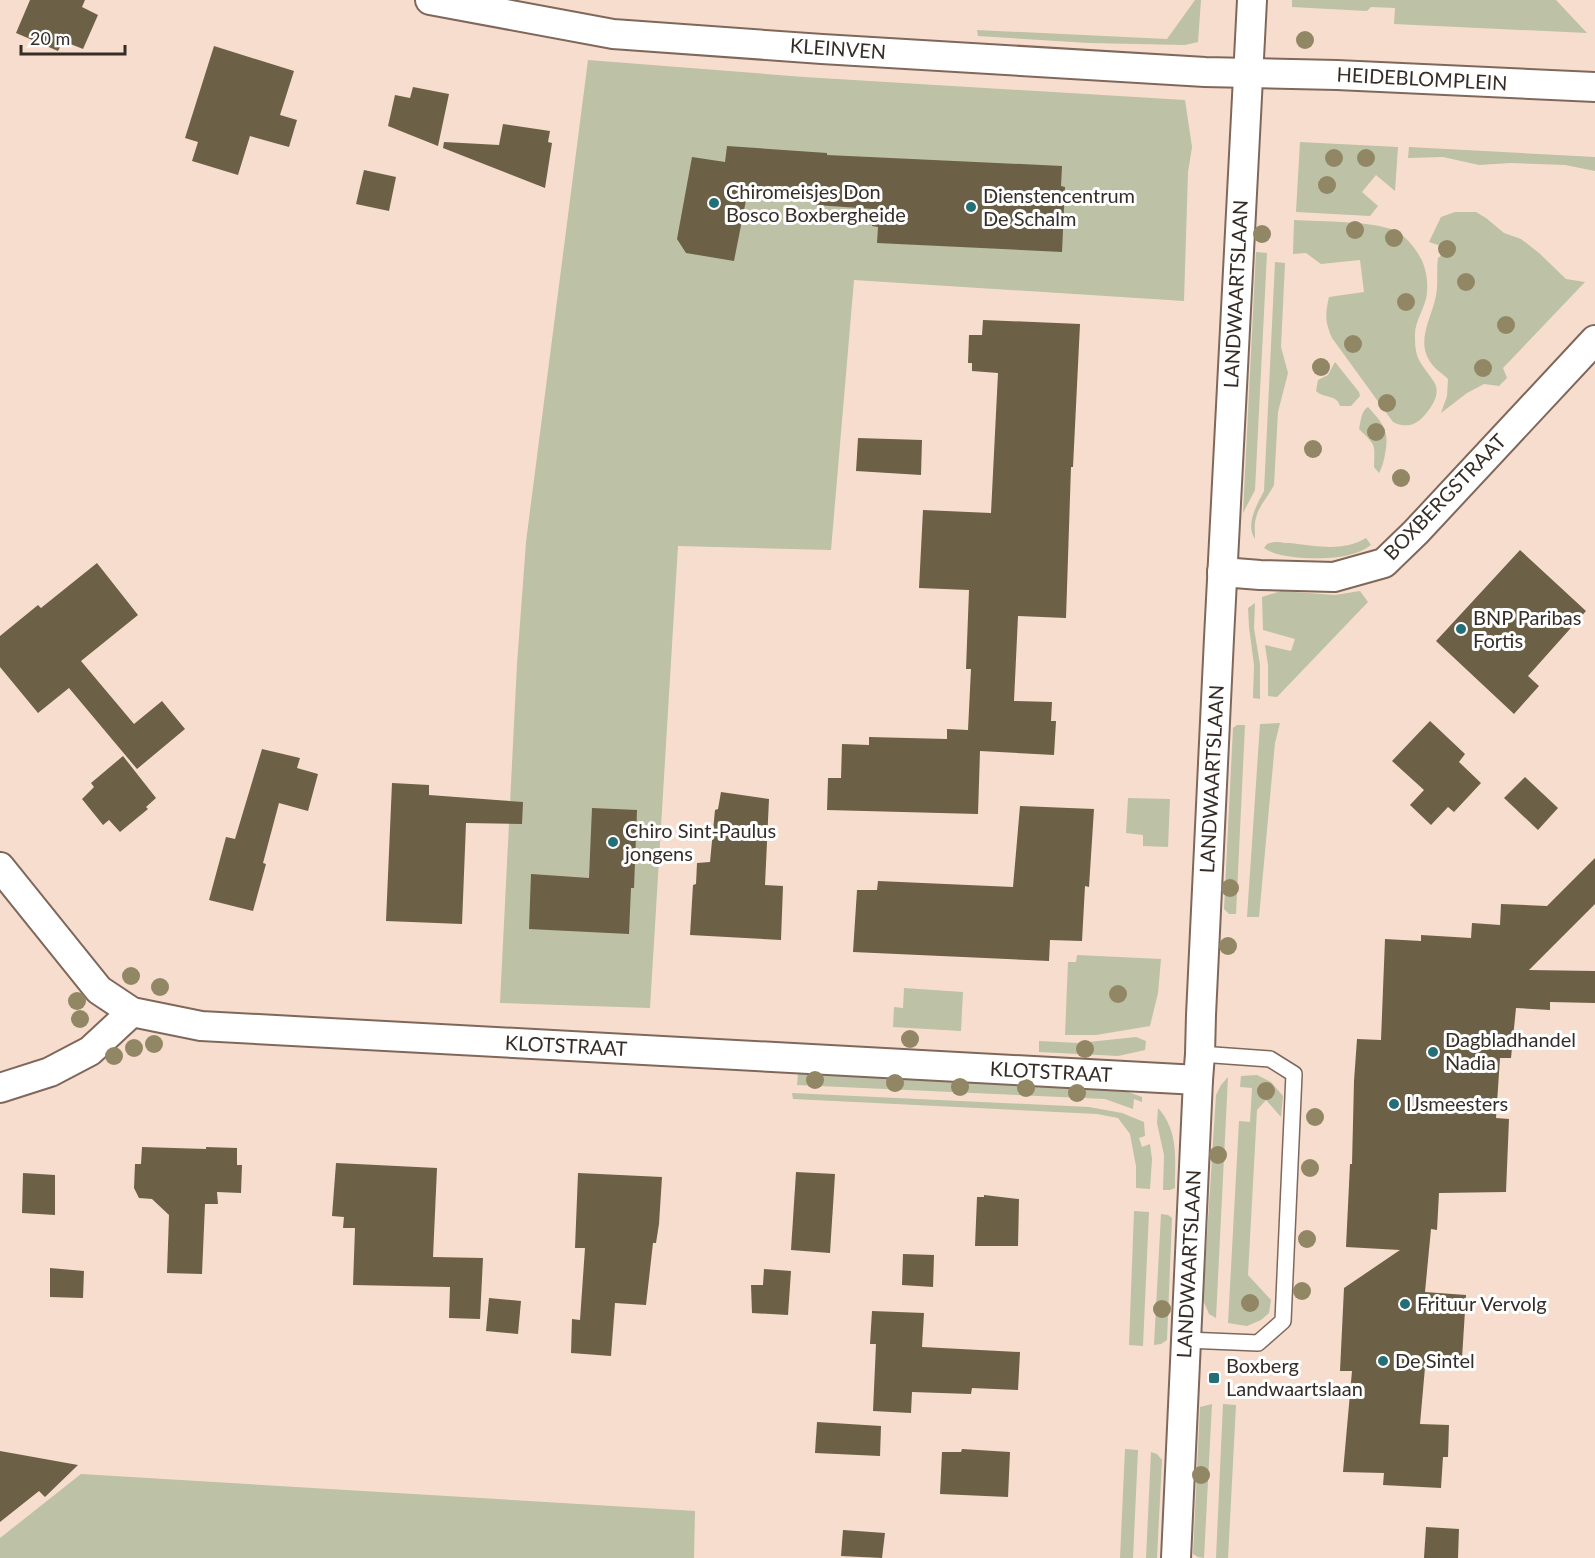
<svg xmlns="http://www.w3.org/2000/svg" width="1595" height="1558" font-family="Lato,sans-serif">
	<rect width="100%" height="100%" fill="#f7ddcd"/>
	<!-- green -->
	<g fill="#bdc1a5">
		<path d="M1195 0H1201L1198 42 1185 45 1089 43 978 36 977 30 1167 39Z"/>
		<path d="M1292 0H1556L1587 33 1394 24 1395 8 1371 7 1367 11 1292 7Z"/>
		<path d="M588 60 804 77 1185 100 1192 147 1188 172 1184 301 854 280 831 550 678 546 650 1008 500 1003 517 664 526 542Z"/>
		<path d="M1300 142 1398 147 1395 191 1376 175 1362 192 1378 206 1370 216 1296 212Z"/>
		<path d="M1409 147 1595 157V171L1565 165 1510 163 1479 165 1443 157 1408 158Z"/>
		<path d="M1455 212H1476L1486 218 1504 233 1521 239 1539 253 1566 279 1585 282 1503 368 1507 378 1499 386 1484 384 1467 393 1441 413 1447 396 1448 379C1443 374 1435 369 1431 363 1416 342 1430 321 1435 300 1439 286 1436 271 1438 258L1443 254 1441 246 1429 242 1441 217Z"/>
		<path d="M1294 220C1319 222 1380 220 1399 233 1408 239 1415 248 1420 257 1426 267 1428 281 1427 292 1426 308 1414 321 1415 336 1415 342 1415 349 1417 355 1420 365 1429 373 1434 382 1442 395 1430 409 1422 418 1413 427 1403 427 1393 422L1332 338C1325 322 1325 314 1329 297L1364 292 1360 260 1321 264 1306 253 1293 254Z"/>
		<path d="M1256 252 1267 253 1255 490 1243 513Z"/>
		<path d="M1275 262 1285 263 1281 347 1288 373 1278 412 1274 485C1268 497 1259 505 1256 518 1254 524 1255 532 1255 539 1245 524 1257 505 1264 491Z"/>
		<path d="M1335 362 1359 392 1360 396 1351 406H1340C1337 394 1324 399 1316 391L1318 380 1328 375Z"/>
		<path d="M1368 407C1383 423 1390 432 1385 454 1384 461 1382 467 1379 473L1374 467C1375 443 1376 446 1359 429 1361 421 1361 411 1368 407Z"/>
		<path d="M1366 538 1371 545C1364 550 1357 553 1349 555 1331 560 1295 559 1277 554 1272 553 1268 550 1264 548L1267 544C1278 540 1279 543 1290 543 1315 546 1344 552 1366 538Z"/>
		<path d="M1281 591 1335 595 1360 591 1368 602 1277 697 1268 696V665L1265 645 1291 651 1295 639 1263 630 1262 597Z"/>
		<path d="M1255 603 1254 628 1260 665V699L1253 698 1254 665 1249 627 1248 608Z"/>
		<path d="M1280 723 1275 743 1259 917H1247L1260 724Z"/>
		<path d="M1237 725H1245L1236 914H1229L1224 909 1233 728Z"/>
		<path d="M1128 798 1170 799 1168 847 1143 846V835L1126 833Z"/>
		<path d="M1077 955 1161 959 1158 993 1150 1026 1096 1035H1065L1068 962H1076Z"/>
		<path d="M904 988 963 992 961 1031 893 1027 894 1007 903 1008Z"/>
		<path d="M1136 1037 1146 1041 1145 1050 1118 1056 1039 1052V1041L1079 1043Z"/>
		<path d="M798 1073 1120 1089 1142 1097V1102L1134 1099 1133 1109 1105 1099 797 1085Z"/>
		<path d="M1257 1075 1271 1082 1283 1096 1281 1117 1266 1100 1257 1110 1248 1275 1271 1300 1269 1313 1261 1320 1247 1326 1228 1323 1239 1121 1250 1122 1252 1088 1240 1087 1241 1076Z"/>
		<path d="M1228 1077 1216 1318 1209 1314 1203 1300 1216 1095 1221 1085Z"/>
		<path d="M792 1093 1089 1107 1122 1113 1144 1122 1145 1136 1139 1138 1142 1147 1150 1144 1152 1159 1150 1189 1136 1188V1166L1130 1134 1118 1118 1097 1114 793 1099Z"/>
		<path d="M1158 1108C1179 1131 1175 1159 1175 1188L1170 1190H1163L1164 1155 1157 1123Z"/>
		<path d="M1134 1211 1149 1212 1143 1346 1129 1345Z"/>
		<path d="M1161 1214 1168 1215 1172 1218 1167 1340 1161 1344 1154 1345Z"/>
		<path d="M1212 1404 1204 1558 1198 1557 1193 1554 1200 1407Z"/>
		<path d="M1223 1404 1236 1405 1228 1558H1216Z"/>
		<path d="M1125 1449 1138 1450 1133 1558H1120Z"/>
		<path d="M1151 1452 1157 1454 1162 1460 1157 1558H1146Z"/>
		<path d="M81 1474 695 1511 694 1558H0V1538Z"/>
	</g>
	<!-- building -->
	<g fill="#6c6047">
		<path d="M30 0H85L82 7 98 15 83 49 63 41 58 51 16 33Z"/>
		<path d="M214 46 294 71 280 115 297 120 289 147 250 136 238 175 192 161 198 142 185 138Z"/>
		<path d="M413 87 449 94 438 146 388 126 395 95 410 98Z"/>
		<path d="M503 124 550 131 548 142 552 143 545 188 443 148 444 142 499 145Z"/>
		<path d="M727 146 827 153V155L1062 166 1061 186 1065 187 1062 252 877 243 878 227 872 226 873 209 816 205 815 201 747 195 734 261 686 253 677 239 692 157 725 162Z"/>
		<path d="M364 170 396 177 389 211 356 204Z"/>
		<path d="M983 320 1080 324 1073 467H1071L1066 618 1018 616 1014 701 1052 702 1051 721H1056L1054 755 980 751 978 814 827 810 828 778H841L842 744 869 745V737L947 739V729L968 730 971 669H966L969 590 919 588 923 510 991 513 998 373 972 371V363H968L969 335H982Z"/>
		<path d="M858 438 922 440 921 475 856 471Z"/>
		<path d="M1520 550 1586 611 1528 676 1539 686 1514 714 1436 641Z"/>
		<path d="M97 563 138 615 81 661 134 724 162 701 185 729 137 769 69 688 38 713 0 667V636L38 605 41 608Z"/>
		<path d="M1430 721 1465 754 1459 762 1481 783 1454 812 1448 807 1431 825 1410 805 1424 790 1392 761Z"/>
		<path d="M262 749 300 758 297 768 318 774 308 811 279 803 263 863 266 864 253 911 209 900 226 837 235 839Z"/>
		<path d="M123 756 156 798 146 807 148 809 120 832 109 820 103 825 82 799 94 787 91 783Z"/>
		<path d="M1525 777 1558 808 1538 830 1504 798Z"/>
		<path d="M392 783 429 785V795L523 802 522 824 466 823 462 924 386 921Z"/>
		<path d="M721 792 769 799 765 885 783 886 781 940 690 935 693 885 696 884 697 863 710 862 715 810 718 809Z"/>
		<path d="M1020 806 1094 809 1089 887 1085 886 1082 941 1050 940 1049 961 853 952 857 890H877L878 881 1013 887Z"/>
		<path d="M592 808 637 810 634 888H631L629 934 529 929 531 874 589 878Z"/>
		<path d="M1595 858V904L1529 970 1595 971V1003L1550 1002V1010L1516 1008 1511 1058H1500L1496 1118 1509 1119 1506 1192 1439 1193 1437 1230 1431 1229 1425 1292 1466 1295 1462 1358 1426 1356 1420 1424 1449 1425 1448 1457H1443L1441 1488 1383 1485 1384 1473 1343 1472 1352 1371H1340L1344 1288 1400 1250 1346 1247 1350 1164H1352L1354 1081 1357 1039 1381 1040 1385 939 1421 941V935L1471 938 1472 923 1500 925 1501 904 1547 906Z"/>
		<path d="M142 1147 206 1149V1147L237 1148V1165H242L241 1193 217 1192 218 1204H205L202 1274 167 1273 169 1215 152 1199 139 1198 134 1188 135 1164H141Z"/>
		<path d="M336 1163 437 1168 433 1257 483 1258 480 1319 449 1318 450 1287 353 1285 355 1228H343L344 1217 332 1216Z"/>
		<path d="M796 1172 835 1174 830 1253 791 1250Z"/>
		<path d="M23 1173 55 1175V1215L22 1213Z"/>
		<path d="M578 1173 662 1177 659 1224 656 1243H653L646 1305 615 1303 611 1356 571 1353 572 1319 580 1320 585 1248H575Z"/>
		<path d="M984 1195 1019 1199 1018 1246H975L977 1197H984Z"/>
		<path d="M903 1254 934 1255 933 1287 902 1285Z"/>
		<path d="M50 1268 84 1271 83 1298 50 1297Z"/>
		<path d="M764 1269 791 1271 788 1315 752 1313 751 1285H763Z"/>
		<path d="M489 1298 521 1301 518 1334 486 1331Z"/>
		<path d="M872 1311 924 1313 922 1347 1020 1352 1018 1390 972 1388 971 1394 912 1392 911 1413 873 1411 876 1344H870Z"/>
		<path d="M817 1422 881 1426 880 1456 815 1453Z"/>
		<path d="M962 1449 1010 1452 1008 1497 940 1494 942 1452H961Z"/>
		<path d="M0 1451 78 1465 45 1497 39 1491 0 1522Z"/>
		<path d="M1426 1527 1459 1529 1458 1558H1424Z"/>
		<path d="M843 1530 885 1533 882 1558 841 1556Z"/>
	</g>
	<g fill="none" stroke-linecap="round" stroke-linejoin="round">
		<defs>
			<path id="lane" d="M1186 1340 1258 1343 1283 1321 1294 1074 1270 1059 1200 1054"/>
			<g id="street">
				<path d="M430 0 613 34 822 49 1205 72 1337 75 1595 87"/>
				<path d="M1222 572 1260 575 1334 577 1384 563 1416 532 1595 340"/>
				<path d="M0 867 99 990 132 1012 201 1026 1198 1080"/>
				<path d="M0 1088 50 1072 90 1051 132 1012"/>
				<path d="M1176 1558 1198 1080 1200 1054 1201 1015 1219 638 1252 0"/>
			</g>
		</defs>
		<!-- lane casing -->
		<use href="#lane" stroke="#7f685b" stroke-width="18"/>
		<!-- street casing -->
		<use href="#street" stroke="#7f685b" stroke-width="32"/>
		<!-- lane -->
		<use href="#lane" stroke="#fff" stroke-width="15"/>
		<!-- street -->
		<use href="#street" stroke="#fff" stroke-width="28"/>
	</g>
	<!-- trees -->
	<g fill="#918764">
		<circle cx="1305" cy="40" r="9"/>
		<circle cx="1334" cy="158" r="9"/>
		<circle cx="1366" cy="158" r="9"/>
		<circle cx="1327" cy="185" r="9"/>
		<circle cx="1355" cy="230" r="9"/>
		<circle cx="1262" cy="234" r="9"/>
		<circle cx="1394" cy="238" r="9"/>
		<circle cx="1447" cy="249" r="9"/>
		<circle cx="1466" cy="282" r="9"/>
		<circle cx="1406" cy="302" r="9"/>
		<circle cx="1506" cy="325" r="9"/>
		<circle cx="1353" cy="344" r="9"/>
		<circle cx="1321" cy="367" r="9"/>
		<circle cx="1483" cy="368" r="9"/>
		<circle cx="1387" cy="403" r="9"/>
		<circle cx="1376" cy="432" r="9"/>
		<circle cx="1313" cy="449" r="9"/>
		<circle cx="1401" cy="478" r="9"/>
		<circle cx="1230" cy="888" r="9"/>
		<circle cx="1228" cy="946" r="9"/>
		<circle cx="131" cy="976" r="9"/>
		<circle cx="160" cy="987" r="9"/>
		<circle cx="1118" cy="994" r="9"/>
		<circle cx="77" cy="1001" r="9"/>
		<circle cx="80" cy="1019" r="9"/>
		<circle cx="910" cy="1039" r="9"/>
		<circle cx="154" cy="1044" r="9"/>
		<circle cx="134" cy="1048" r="9"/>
		<circle cx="1085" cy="1049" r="9"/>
		<circle cx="114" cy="1056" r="9"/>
		<circle cx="815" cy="1080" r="9"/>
		<circle cx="895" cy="1083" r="9"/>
		<circle cx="960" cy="1087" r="9"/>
		<circle cx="1026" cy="1088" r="9"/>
		<circle cx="1266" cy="1091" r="9"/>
		<circle cx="1077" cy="1093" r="9"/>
		<circle cx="1315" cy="1117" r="9"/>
		<circle cx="1218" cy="1155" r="9"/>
		<circle cx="1310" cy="1168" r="9"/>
		<circle cx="1307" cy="1239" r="9"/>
		<circle cx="1302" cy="1291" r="9"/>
		<circle cx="1250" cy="1303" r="9"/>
		<circle cx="1162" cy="1309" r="9"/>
		<circle cx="1201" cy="1475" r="9"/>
	</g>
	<!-- markers -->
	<g fill="#246e76" stroke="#fff" stroke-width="2">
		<circle cx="714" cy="203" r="6"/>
		<circle cx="971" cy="207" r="6"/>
		<circle cx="1461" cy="629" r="6"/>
		<circle cx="613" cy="842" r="6"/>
		<circle cx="1433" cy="1052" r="6"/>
		<circle cx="1394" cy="1104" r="6"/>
		<circle cx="1405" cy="1304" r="6"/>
		<circle cx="1383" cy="1361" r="6"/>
		<rect x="1208" y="1372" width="12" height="12" rx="3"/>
	</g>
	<g text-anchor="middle" stroke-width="6" stroke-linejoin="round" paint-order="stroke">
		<!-- street labels -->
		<g font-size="20" fill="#362d27" stroke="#fff">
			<text transform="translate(838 49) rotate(4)" y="7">KLEINVEN</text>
			<text transform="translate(1422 79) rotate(3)" y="7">HEIDEBLOMPLEIN</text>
			<text transform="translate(1236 294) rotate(-87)" y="7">LANDWAARTSLAAN</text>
			<text transform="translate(1445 497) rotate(-46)" y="7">BOXBERGSTRAAT</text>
			<text transform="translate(1212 779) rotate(-87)" y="7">LANDWAARTSLAAN</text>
			<text transform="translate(566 1046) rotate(3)" y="7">KLOTSTRAAT</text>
			<text transform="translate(1051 1072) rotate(3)" y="7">KLOTSTRAAT</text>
			<text transform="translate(1189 1264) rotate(-87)" y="7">LANDWAARTSLAAN</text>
		</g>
		<!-- poi labels -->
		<g font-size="20" fill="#362d27" stroke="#fff" text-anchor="start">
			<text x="726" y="199">Chiromeisjes Don<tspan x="726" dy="23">Bosco Boxbergheide</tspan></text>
			<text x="983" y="203">Dienstencentrum<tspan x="983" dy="23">De Schalm</tspan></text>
			<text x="1473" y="625">BNP Paribas<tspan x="1473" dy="23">Fortis</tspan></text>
			<text x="625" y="838">Chiro Sint-Paulus<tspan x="625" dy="23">jongens</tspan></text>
			<text x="1445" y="1047">Dagbladhandel<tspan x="1445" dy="23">Nadia</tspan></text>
			<text x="1406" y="1111">IJsmeesters</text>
			<text x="1417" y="1311">Frituur Vervolg</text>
			<text x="1395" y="1368">De Sintel</text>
			<text x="1226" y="1373">Boxberg<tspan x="1226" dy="23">Landwaartslaan</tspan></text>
		</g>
	</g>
	<!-- scale -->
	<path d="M21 45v9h104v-9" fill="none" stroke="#362d27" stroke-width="3"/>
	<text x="30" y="45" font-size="18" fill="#362d27" stroke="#ffffff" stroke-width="4.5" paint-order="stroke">20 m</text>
</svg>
